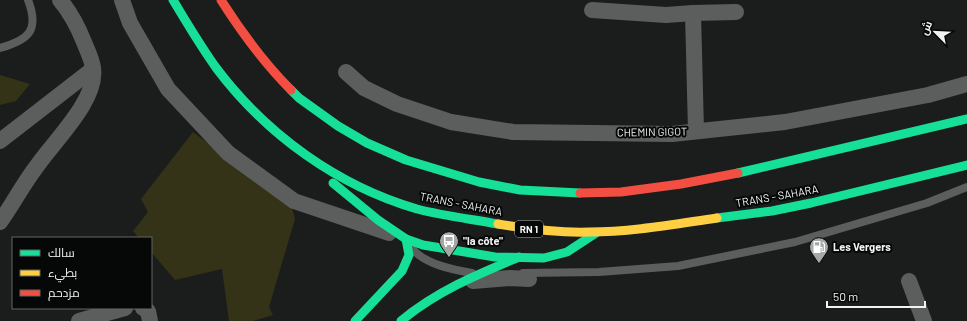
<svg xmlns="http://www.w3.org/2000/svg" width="967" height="321" font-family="Barlow,Cairo,sans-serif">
	<rect width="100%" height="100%" fill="#1b1d1c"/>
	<!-- green -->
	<g fill="#343217">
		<path d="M0 75 30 84 16 101 0 105Z"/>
		<path d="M193 132 291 204 295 219 269 307 273 315 253 321H229L222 269 175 280 151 252V238H139L133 231 148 212 141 199Z"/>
	</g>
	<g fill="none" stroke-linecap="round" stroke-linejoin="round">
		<!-- lane -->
		<g stroke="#5c5e5d" stroke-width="8">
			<path d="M0 48C28 40 40 31 28 0"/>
			<path d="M412 248C423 264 454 270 472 273"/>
			<path d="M523 273 599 272 678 266 795 242 927 203 967 187"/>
		</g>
		<!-- street -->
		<g stroke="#5c5e5d" stroke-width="16">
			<path d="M122 0 130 23 168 89 228 153 294 201 389 233"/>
			<path d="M592 10 666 15 693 13 736 12"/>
			<path d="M693 13 696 131"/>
			<path d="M346 72 364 88 397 104 451 122 513 132 672 134 785 122 928 95 967 84"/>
			<path d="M0 141 93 69"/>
			<path d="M0 222C13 204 23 184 37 166 54 141 98 100 93 68 92 59 87 50 84 42 78 27 71 13 60 0"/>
			<path d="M473 281 510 278 529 279"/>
			<path d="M909 281 924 321"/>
			<path d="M143 308 148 311 150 321"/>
			<path d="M79 321 125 308"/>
		</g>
		<!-- fast -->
		<g stroke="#16e098" stroke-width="9">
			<path d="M173 0C187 23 201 47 217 69 267 135 338 186 417 209 444 216 471 219 498 224"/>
			<path d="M291 90 299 98 338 126 367 143 406 160 479 182 520 190 580 193"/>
			<path d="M738 173 967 119"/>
			<path d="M333 183 378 220 406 239 423 245 495 257 544 258 567 252 596 233"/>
			<path d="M717 218 772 211 811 203 967 165"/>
			<path d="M355 321 402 271 409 255 406 239"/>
			<path d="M401 321C435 292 478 274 519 257"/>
		</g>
		<!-- slow -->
		<path stroke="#ffcf43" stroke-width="9" d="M498 224C528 229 559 233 589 232 632 232 675 224 717 218"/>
		<!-- jam -->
		<g stroke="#f24e42" stroke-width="9">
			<path d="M221 0C242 33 263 62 291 90"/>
			<path d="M580 193 621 192 681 184 738 173"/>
		</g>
	</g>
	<!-- icons -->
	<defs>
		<symbol id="bus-pin" viewBox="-11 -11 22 30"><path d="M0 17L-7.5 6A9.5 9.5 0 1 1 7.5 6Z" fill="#a5a8a6" stroke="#060807"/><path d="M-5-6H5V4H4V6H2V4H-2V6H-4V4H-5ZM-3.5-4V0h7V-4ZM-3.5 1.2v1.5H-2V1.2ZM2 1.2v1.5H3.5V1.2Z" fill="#fff"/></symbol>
		<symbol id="fuel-pin" viewBox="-11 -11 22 30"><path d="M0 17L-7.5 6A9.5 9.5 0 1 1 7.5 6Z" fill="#a5a8a6" stroke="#060807"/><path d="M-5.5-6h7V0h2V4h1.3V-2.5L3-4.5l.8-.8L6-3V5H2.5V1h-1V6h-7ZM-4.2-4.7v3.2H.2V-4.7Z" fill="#fff"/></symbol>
	</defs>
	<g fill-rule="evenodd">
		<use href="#bus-pin" x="438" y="230" width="22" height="30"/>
		<use href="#fuel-pin" x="808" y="236" width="22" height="30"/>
	</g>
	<g text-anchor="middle" stroke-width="4" stroke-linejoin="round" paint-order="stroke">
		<!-- shield labels -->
		<rect fill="#060807" stroke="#aaacab" stroke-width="1" x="515" y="221" width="28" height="16" rx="3"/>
		<g font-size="10" font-weight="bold" fill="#f0f3f1">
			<text x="529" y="233">RN 1</text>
		</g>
		<!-- street labels -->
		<g font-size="11" fill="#f0f3f1" stroke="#060807">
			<text transform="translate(652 132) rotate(-1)" y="4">CHEMIN GIGOT</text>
			<text transform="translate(777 196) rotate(-10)" y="4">TRANS - SAHARA</text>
			<text transform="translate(461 204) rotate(11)" y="4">TRANS - SAHARA</text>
		</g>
		<!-- poi labels -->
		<g font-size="11" font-weight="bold" fill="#f0f3f1" stroke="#060807" text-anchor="start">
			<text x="463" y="245">"la côte"</text>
			<text x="833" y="251">Les Vergers</text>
		</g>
	</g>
	<!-- legend -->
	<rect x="12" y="237" width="140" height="72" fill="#060807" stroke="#646665"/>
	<rect x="20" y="250" width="20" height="6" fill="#16e098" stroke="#646665"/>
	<text x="48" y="257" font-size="12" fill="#f0f3f1">سالك</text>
	<rect x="20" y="270" width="20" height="6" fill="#ffcf43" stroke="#646665"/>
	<text x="48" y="277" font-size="12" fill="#f0f3f1">بطيء</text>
	<rect x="20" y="290" width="20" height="6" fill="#f24e42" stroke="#646665"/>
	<text x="48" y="297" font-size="12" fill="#f0f3f1">مزدحم</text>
	<!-- north arrow -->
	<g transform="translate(935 32) rotate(294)" stroke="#060807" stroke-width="3" paint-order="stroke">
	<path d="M0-3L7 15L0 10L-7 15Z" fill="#f0f3f1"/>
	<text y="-6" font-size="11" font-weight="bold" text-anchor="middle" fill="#f0f3f1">ش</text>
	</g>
	<!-- scale -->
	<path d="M827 301v6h98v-6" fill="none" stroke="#f0f3f1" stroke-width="2"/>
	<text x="833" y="301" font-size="12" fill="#f0f3f1" stroke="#060807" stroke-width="3" paint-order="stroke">50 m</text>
</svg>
